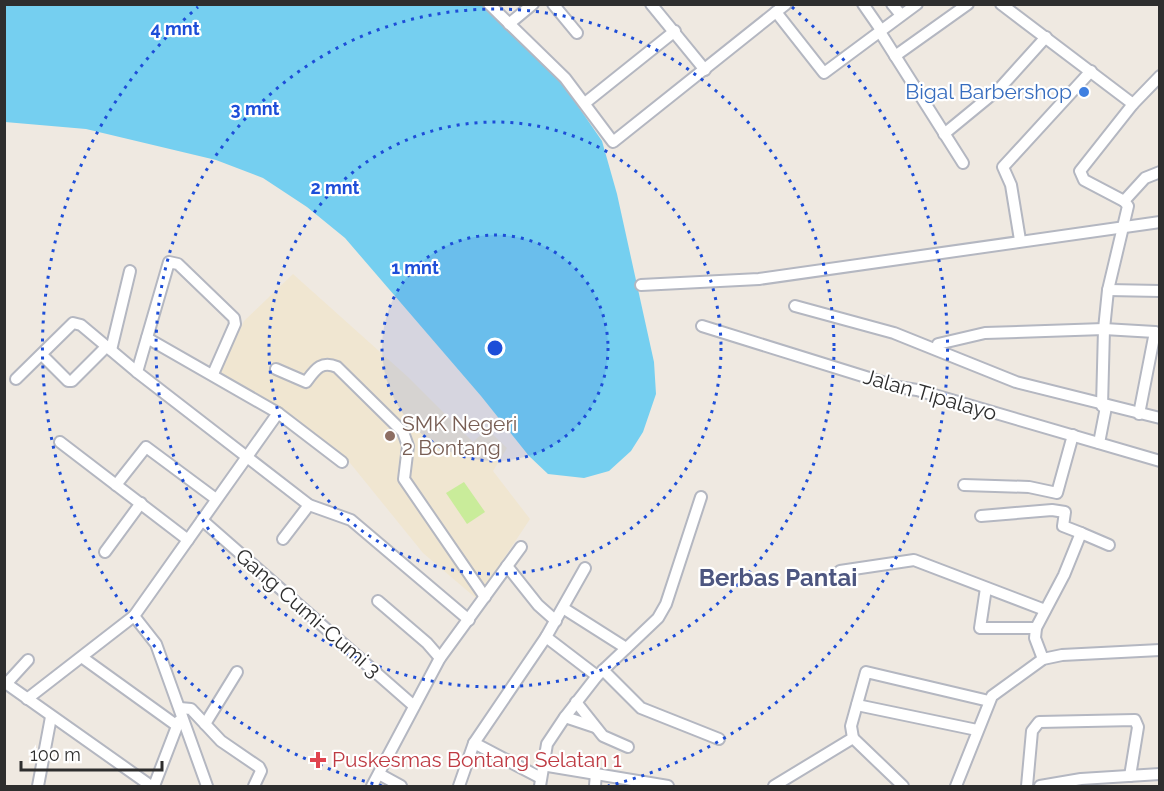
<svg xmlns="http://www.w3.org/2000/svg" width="1164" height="791" font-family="Raleway,sans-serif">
	<rect width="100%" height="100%" fill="#efe9e1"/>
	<!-- education -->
	<path fill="#f0e6d1" d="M293 274 408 377 473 442 487 429 507 448 493 471 530 519 477 599 423 553 346 458 220 372 244 321Z"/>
	<!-- pitch -->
	<path fill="#c9ec9a" d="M464 482 485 512 467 524 446 493Z"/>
	<!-- water -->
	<path fill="#75cff0" d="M4 5H482L558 77 602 141 617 194 654 362 656 394 643 432 631 451 609 471 584 478 548 474 529 456 481 396 345 238 307 207 263 178 216 160 86 129 5 122Z"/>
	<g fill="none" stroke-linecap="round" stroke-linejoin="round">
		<defs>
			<g id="street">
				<path d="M489 4 565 78 613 142 786 4"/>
				<path d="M553 4 577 33"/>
				<path d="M651 4 705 70"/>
				<path d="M863 4 881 30"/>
				<path d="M892 4 901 15"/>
				<path d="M1001 4 1133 104 1160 76"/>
				<path d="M776 12 824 73 917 4"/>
				<path d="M509 24 533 4"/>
				<path d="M880 32 963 163"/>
				<path d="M895 56 968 4"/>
				<path d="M585 103 675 31"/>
				<path d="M944 134 1000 88 1046 37"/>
				<path d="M1124 201 1145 178 1160 172"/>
				<path d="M1020 240 1011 185 1003 167 1091 71"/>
				<path d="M641 285 759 279 1160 222"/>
				<path d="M1108 290 1160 291"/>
				<path d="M795 306 894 333 1016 382 1160 418"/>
				<path d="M702 326 898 387 917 390 1160 461"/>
				<path d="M147 338 278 413 342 462"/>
				<path d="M938 344 985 333 1104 329 1155 332"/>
				<path d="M111 350 130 271"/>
				<path d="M42 355 68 381H72L107 346"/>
				<path d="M276 369 306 382C315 370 321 360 337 367L403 432 408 446 404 479 485 597"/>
				<path d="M213 374 235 324 234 318 178 264 169 262 137 372 309 505 351 520 469 620"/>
				<path d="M16 379 73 323 81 325 137 372"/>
				<path d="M1102 406 1104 329 1108 290 1128 206 1124 201 1084 180 1080 171 1133 104"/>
				<path d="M1139 414 1155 332 1159 334"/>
				<path d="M60 442 188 540"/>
				<path d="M1099 443 1106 407"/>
				<path d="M116 485 146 447 216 499"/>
				<path d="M964 485 1029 487 1057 493 1073 435"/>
				<path d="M981 516 1052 510 1065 512 1063 526 1081 533"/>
				<path d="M202 520 414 706"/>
				<path d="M283 539 309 505"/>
				<path d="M105 552 141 503"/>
				<path d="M507 566 538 605 556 621"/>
				<path d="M840 571 914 560 1045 610"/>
				<path d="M986 588 980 628H1036"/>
				<path d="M378 601 427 643 440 658"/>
				<path d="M563 608 626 648"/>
				<path d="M546 637 597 676"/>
				<path d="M83 658 176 725"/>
				<path d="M1043 659 1035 638 1036 628 1064 575 1081 533 1109 545"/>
				<path d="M603 670 641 708 719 739"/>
				<path d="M4 682 151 786"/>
				<path d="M7 683 28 660"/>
				<path d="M27 699 134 616"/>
				<path d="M576 702 603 736 628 747"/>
				<path d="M857 705 977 730"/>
				<path d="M180 708 191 709 221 741 259 767 261 771 254 786"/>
				<path d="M565 717 595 727"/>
				<path d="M205 724 237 672"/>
				<path d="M853 738 903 786"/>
				<path d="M542 765 668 786"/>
				<path d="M379 774 401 786"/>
				<path d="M541 778 474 743 546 637 585 568"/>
				<path d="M38 786 51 717"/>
				<path d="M154 786 179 721"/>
				<path d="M207 786 156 644 134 616 278 413"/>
				<path d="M372 786 440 658 521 547"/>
				<path d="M459 786 474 743"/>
				<path d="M540 786 547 744 565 717 597 676 658 618 666 604 701 497"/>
				<path d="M595 786 596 773"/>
				<path d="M774 786 853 738 851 726 866 672 989 701"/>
				<path d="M956 786 992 696 1043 659 1062 655 1160 650"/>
				<path d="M1027 786 1032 731 1039 722 1135 720 1138 727 1130 776"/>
				<path d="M1040 786 1081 779 1160 774"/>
			</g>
		</defs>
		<!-- street casing -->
		<use href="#street" stroke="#b4b7c1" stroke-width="14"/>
		<!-- street -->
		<use href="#street" stroke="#fff" stroke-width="10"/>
	</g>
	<!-- distance rings -->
	<circle cx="495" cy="348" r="113" fill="#1d4ed8" fill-opacity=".12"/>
	<g fill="none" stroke="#1d4ed8" stroke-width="3" stroke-dasharray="3 6">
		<circle cx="495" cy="348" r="113"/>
		<circle cx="495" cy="348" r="226"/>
		<circle cx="495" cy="348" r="339"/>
		<path d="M382 786A452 452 0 0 1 198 7M792 7A452 452 0 0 1 608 786"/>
	</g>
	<!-- markers -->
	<circle fill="#3f7fe0" stroke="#fff" stroke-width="2" cx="1084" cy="92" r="6"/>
	<circle fill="#8d6e63" stroke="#fff" stroke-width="2" cx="390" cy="436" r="6"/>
	<path fill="#e0444e" stroke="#fff" stroke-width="2" d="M315 751h6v6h6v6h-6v6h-6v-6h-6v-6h6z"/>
	<g text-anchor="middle" stroke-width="4.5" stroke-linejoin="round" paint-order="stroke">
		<!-- shop labels -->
		<g font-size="21" fill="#366cbe" stroke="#fff" text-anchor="end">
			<text x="1072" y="99">Bigal Barbershop</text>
		</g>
		<!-- street labels -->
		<g font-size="21" fill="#2e2e2e" stroke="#fff">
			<text transform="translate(930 395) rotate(16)" y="7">Jalan Tipalayo</text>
			<text transform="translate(308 613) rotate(41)" y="7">Gang Cumi-Cumi 3</text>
		</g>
		<!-- education labels -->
		<g font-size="21" fill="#785e54" stroke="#fff" text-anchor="start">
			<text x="402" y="431">SMK Negeri<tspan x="402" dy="24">2 Bontang</tspan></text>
		</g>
		<!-- health labels -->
		<g font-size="21" fill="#be3a42" stroke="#fff" text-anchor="start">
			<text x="332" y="767">Puskesmas Bontang Selatan 1</text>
		</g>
		<!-- quarter labels -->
		<g font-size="24" font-weight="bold" fill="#4d5680" stroke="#fff">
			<text x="778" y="586">Berbas Pantai</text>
		</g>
	</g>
	<circle cx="495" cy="348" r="9" fill="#1d4ed8" stroke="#fff" stroke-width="3"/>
	<g font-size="18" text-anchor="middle" font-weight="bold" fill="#1d4ed8" stroke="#fff" stroke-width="4.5" stroke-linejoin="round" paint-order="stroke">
		<text x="175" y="35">4 mnt</text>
		<text x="255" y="115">3 mnt</text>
		<text x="335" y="194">2 mnt</text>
		<text x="415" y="274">1 mnt</text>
	</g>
	<!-- border -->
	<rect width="1164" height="791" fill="none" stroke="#2e2e2e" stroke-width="12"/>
	<!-- scale -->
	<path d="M21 761v9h141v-9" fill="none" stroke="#2e2e2e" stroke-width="3"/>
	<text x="30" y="761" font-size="18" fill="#2e2e2e" stroke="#ffffff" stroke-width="4.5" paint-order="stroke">100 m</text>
</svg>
